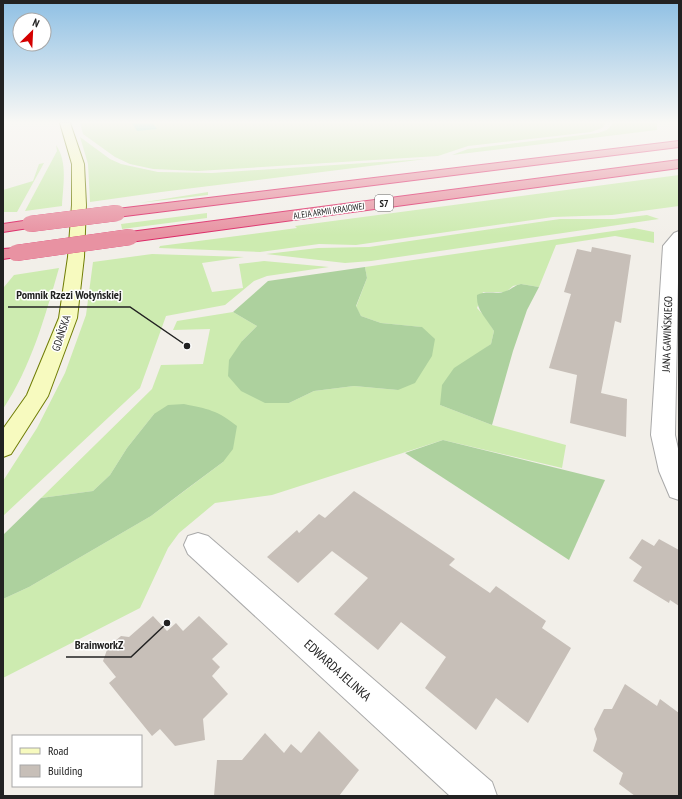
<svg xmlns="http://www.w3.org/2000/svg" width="682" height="799" font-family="'PT Sans Narrow',sans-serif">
	<rect width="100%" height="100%" fill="#f2efe9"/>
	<!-- grass -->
	<g fill="#cdebb0">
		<path d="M80 123H606L602 128 591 132 468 146 438 156 198 171 153 169 130 164 115 157 83 134Z"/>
		<path d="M612 123H657V130L452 155 468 149 598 133C604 131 610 130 612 123Z"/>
		<path d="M80 137 110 159 121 164 158 172 212 173 426 159 161 192 90 202 88 164Z"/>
		<path d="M56 145C68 162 63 186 62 206L25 211 57 151Z"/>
		<path d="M44 163 17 212H3V190L33 181 39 164Z"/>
		<path d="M679 175V206L612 215 553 217 356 245 319 244 260 252 159 248 160 246 297 228 295 226Z"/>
		<path d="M208 192V195L139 203Z"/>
		<path d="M207 213V218L122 229 121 224Z"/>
		<path d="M647 215 659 219 371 261 345 263 266 254 318 248 369 247 560 219H614Z"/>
		<path d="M634 228 654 232V243L615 236 556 245 539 287 521 284 513 286 506 292H483L477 308 487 319 494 331 491 344 480 352 440 405 492 425 566 445 562 468 443 440 272 495 215 503 179 533 168 548 140 608 3 678V599L29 587 151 516 223 462 154 414 127 448 110 475 93 491 41 498 152 389 161 365 203 364 210 329 173 330 177 321 233 312 257 326 242 341 289 403 314 391 354 386 398 390 421 327 381 323 361 316 356 307 367 278 365 267Z"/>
		<path d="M152 254 244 257 202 263 212 292 243 288 239 264 264 261 329 267 267 276 254 281 225 305 166 316 140 388 3 516V481L37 428 65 373 86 315 93 262Z"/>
		<path d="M59 268C45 317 31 367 3 409L4 287 14 275Z"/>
	</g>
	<!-- forest -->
	<g fill="#add19e">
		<path d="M365 267 367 278 356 306 361 316 381 323 422 327 435 339 432 356 415 383 398 390 354 386 314 391 289 403H265L241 391 228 376 229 360 242 341 257 326 233 312 268 281Z"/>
		<path d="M521 284 539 287 527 310 513 351 492 425 440 405 442 385 454 368 491 344 494 331C486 317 476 311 477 295 486 290 498 295 506 291 512 289 515 285 521 284Z"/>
		<path d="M184 404C208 409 217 410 237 426L233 449 223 462 188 488 151 516 29 587 3 599V535L41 498 93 491 110 475 127 448 154 414 168 405Z"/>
		<path d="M443 440 605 480 569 560 405 453Z"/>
	</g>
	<!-- pitch -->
	<path fill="#88e0be" d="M132 123H153L157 129 137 131Z"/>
	<!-- building -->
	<g fill="#c7bfb8">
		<path d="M592 247 631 255 621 323 615 321 601 393 627 399 626 437 570 423 577 375 549 368 571 294 564 292 577 249 591 252Z"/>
		<path d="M354 491 455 559 449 565 490 593 496 586 546 621 542 628 571 648 528 723 496 698 476 730 425 688 446 657 401 622 378 650 334 614 368 578 332 551 298 583 267 557 297 530 299 533 319 514 325 518Z"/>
		<path d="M642 539 654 546 659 539 679 550V606L670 600 669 603 633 581 642 567 629 558Z"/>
		<path d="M153 616 167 631 176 623 183 631 199 616 228 644 212 659 220 667 212 676 228 694 203 719 205 740 175 746 160 729 152 736 109 683 116 677 103 661 108 647 121 636 129 637Z"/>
		<path d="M625 684 657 706 660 699 679 713V796H635L619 784 623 773 593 751 597 739 594 729 604 709H612Z"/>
		<path d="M319 731 359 770 339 796H214L217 760H242L265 733 284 753 291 744 301 753Z"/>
	</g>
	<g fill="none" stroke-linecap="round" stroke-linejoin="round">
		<defs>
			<g id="street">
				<path d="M679 231 675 435 679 453V500L670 497 659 471 651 435 663 246 674 233Z"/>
				<path d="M198 533 208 536 492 782 497 796H450L188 554 184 545 188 536Z"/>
			</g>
			<path id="secondary" d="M60 123H70L84 164 86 205 84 257 77 318 48 396 11 454 3 457V429L27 395 59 318 68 257 72 205V164Z"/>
			<g id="highway">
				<path d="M679 141V147L117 217 112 216 110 213 112 210 117 209Z"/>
				<path d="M679 160V168L130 242 125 240 122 237 125 234 130 232Z"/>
				<path d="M30 220 35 221 37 224 35 227 3 232V224Z"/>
				<path d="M16 248 22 250 24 253 22 256 3 259V249Z"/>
			</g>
		</defs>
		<!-- street casing -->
		<use href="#street" stroke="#a9a9a9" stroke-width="2"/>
		<!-- secondary casing -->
		<use href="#secondary" stroke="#707d05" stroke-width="2"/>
		<!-- highway casing -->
		<use href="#highway" stroke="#dc2a67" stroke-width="2"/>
		<!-- street -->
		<use href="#street" fill="#fff" fill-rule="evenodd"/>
		<!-- secondary -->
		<use href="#secondary" fill="#f7fabf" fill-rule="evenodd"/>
		<!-- highway -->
		<use href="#highway" fill="#e892a2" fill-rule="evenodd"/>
		<defs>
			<g id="highway-bridge">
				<path d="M30 224 117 213"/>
				<path d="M16 253 130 237"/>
			</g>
		</defs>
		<!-- highway-bridge casing -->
		<use href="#highway-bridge" stroke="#dc2a67" stroke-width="16" stroke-linecap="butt"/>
		<!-- highway-bridge -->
		<use href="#highway-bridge" stroke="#e892a2" stroke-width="16"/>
	</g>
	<!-- sky -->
	<linearGradient id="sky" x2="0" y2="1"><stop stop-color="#8fc0e4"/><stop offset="0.52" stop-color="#f9f8f5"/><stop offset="1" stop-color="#f9f8f5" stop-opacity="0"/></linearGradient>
	<rect width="682" height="235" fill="url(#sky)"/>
	<g text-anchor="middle" stroke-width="3" stroke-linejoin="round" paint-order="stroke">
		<!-- far-street labels -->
		<g font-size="9" fill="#222" stroke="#fff">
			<text transform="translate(329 211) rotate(-8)" y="3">ALEJA ARMII KRAJOWEJ</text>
		</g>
		<!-- shield labels -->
		<rect fill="#fff" stroke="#646464" stroke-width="1" x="375" y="195" width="18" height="16" rx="3"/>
		<g font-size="10" font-weight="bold" fill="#222">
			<text x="384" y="207">S7</text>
		</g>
		<!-- street labels -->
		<g font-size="11" fill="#222" stroke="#fff">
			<text transform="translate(61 333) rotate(-72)" y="4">GDAŃSKA</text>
			<text transform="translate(667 334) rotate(-88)" y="4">JANA GAWIŃSKIEGO</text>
		</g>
		<!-- near-street labels -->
		<g font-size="13" fill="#222" stroke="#fff">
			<text transform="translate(338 670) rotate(42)" y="5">EDWARDA JELINKA</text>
		</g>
	</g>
	<!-- callouts -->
	<path fill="none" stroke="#222" stroke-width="1.5" d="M187 346L130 307H8M167 623L131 657H66"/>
	<g fill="#222" stroke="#fff" stroke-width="1.5">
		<circle cx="187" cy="346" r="4"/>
		<circle cx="167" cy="623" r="4"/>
	</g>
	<g font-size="12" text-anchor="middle" font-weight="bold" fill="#222" stroke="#fff" stroke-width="3" stroke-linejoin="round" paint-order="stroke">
		<text x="69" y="299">Pomnik Rzezi Wołyńskiej</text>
		<text x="99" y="649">BrainworkZ</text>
	</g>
	<!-- border -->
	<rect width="682" height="799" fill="none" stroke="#222222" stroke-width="8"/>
	<!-- legend -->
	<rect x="12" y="735" width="130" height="52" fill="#ffffff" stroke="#a7a7a7"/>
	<rect x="20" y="748" width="20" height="6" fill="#f7fabf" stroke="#a7a7a7"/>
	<text x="48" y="755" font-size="12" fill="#222222">Road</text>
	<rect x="20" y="765" width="20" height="12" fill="#c7bfb8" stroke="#a7a7a7"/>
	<text x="48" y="775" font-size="12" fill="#222222">Building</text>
	<!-- north arrow -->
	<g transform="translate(32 32) rotate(24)"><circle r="19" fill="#ffffff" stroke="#a7a7a7"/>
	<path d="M0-3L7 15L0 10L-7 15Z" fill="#d40000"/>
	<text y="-6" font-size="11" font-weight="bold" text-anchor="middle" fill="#222222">N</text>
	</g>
</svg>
